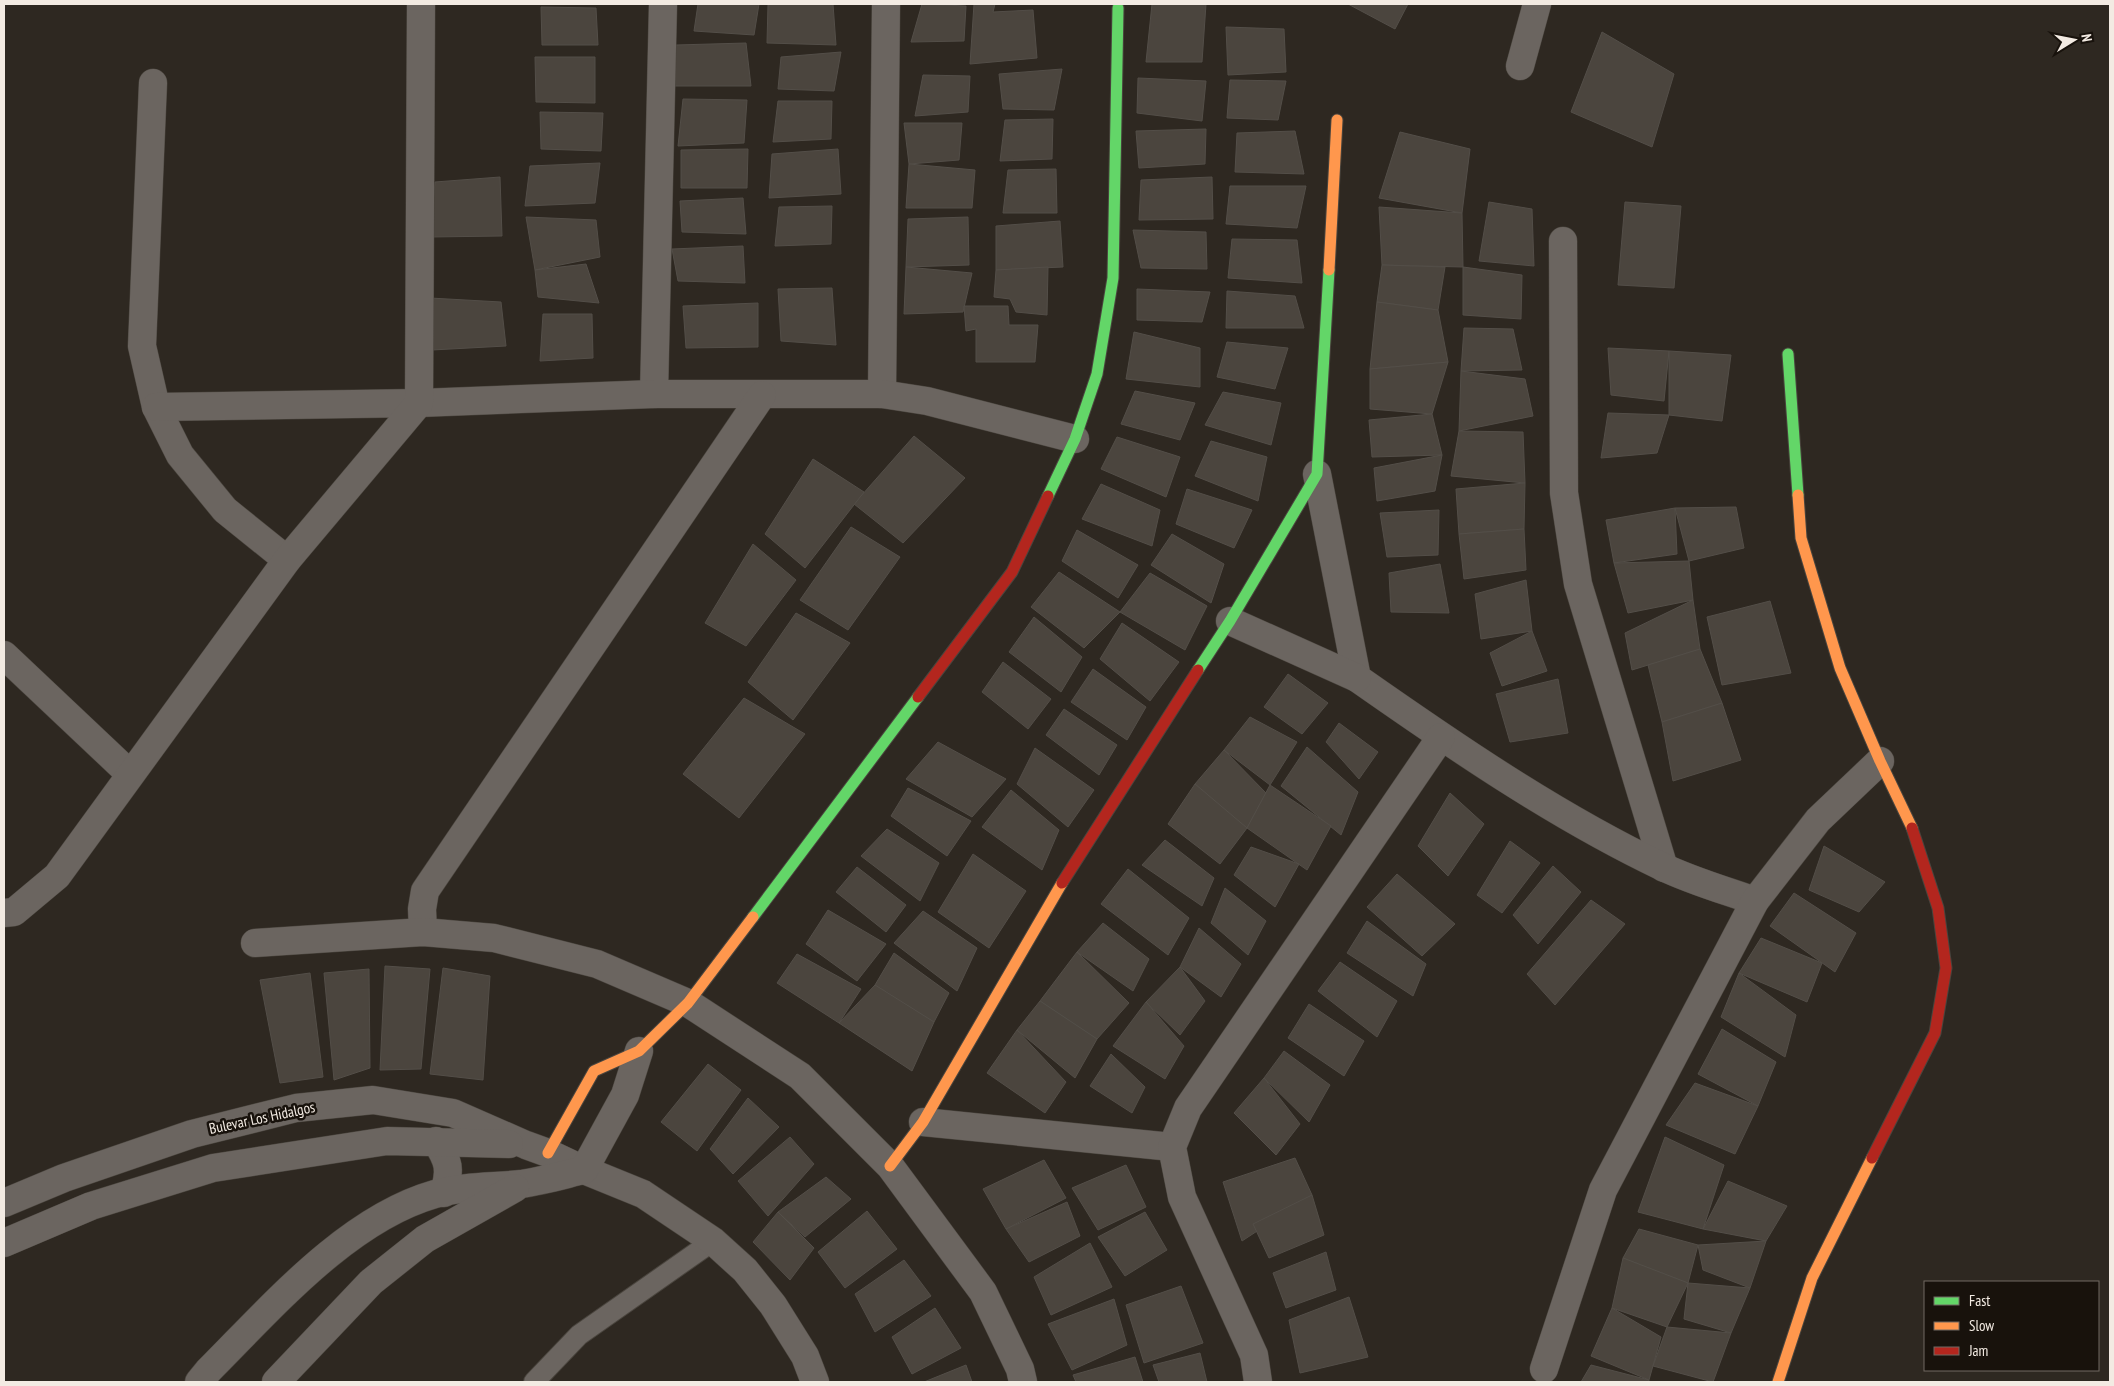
<svg xmlns="http://www.w3.org/2000/svg" width="2114" height="1386" font-family="'PT Sans Narrow',sans-serif">
	<rect width="100%" height="100%" fill="#2e2821"/>
	<!-- building -->
	<g fill="#4b453e" stroke="#534e48">
		<path d="M698 4H759L754 35 694 31Z"/>
		<path d="M768 4H833L836 45 767 43Z"/>
		<path d="M922 4 966 6 964 41 911 42Z"/>
		<path d="M974 4H995L993 12 1033 10 1037 58 970 64Z"/>
		<path d="M1152 4H1206L1202 62H1146Z"/>
		<path d="M1348 4H1408L1395 29Z"/>
		<path d="M541 7 596 8 598 45H542Z"/>
		<path d="M1226 27 1284 29 1286 72 1228 75Z"/>
		<path d="M1602 32 1674 74 1652 147 1571 112Z"/>
		<path d="M746 43 751 86H673L676 45Z"/>
		<path d="M841 52 834 91 778 89 781 57Z"/>
		<path d="M535 57H595V103L536 102Z"/>
		<path d="M1062 69 1054 110 1003 109 999 74Z"/>
		<path d="M923 75 970 76 968 112 915 116Z"/>
		<path d="M1138 78 1206 81 1202 121 1137 113Z"/>
		<path d="M1230 80 1286 81 1278 120 1227 118Z"/>
		<path d="M683 99 747 100 744 143 678 146Z"/>
		<path d="M778 101H832L831 139 773 142Z"/>
		<path d="M540 112 603 113 601 151 541 149Z"/>
		<path d="M1053 119 1052 159 1000 161 1005 120Z"/>
		<path d="M904 123H962L959 160 909 164Z"/>
		<path d="M1206 129 1205 164 1139 168 1136 131Z"/>
		<path d="M1295 131 1304 174 1235 172 1237 133Z"/>
		<path d="M1400 132 1470 149 1462 213 1379 198Z"/>
		<path d="M748 149 747 188H681V150Z"/>
		<path d="M838 149 841 194 769 198 772 154Z"/>
		<path d="M600 163 595 203 525 206 530 166Z"/>
		<path d="M909 164 975 170 972 208H906Z"/>
		<path d="M1056 169 1057 213H1003L1008 170Z"/>
		<path d="M500 177 502 236 430 237 435 182Z"/>
		<path d="M1212 177 1213 219 1139 220 1141 180Z"/>
		<path d="M1230 186H1306L1297 228 1226 224Z"/>
		<path d="M743 198 746 234 682 232 680 201Z"/>
		<path d="M1489 202 1532 209 1534 266 1479 261Z"/>
		<path d="M1625 202 1681 206 1674 288 1618 285Z"/>
		<path d="M832 206 831 244 775 246 779 207Z"/>
		<path d="M1379 207 1462 213 1463 267 1382 265Z"/>
		<path d="M526 217 596 220 600 257 535 270Z"/>
		<path d="M968 217 969 265 906 267 908 219Z"/>
		<path d="M1060 221 1063 267 996 270V226Z"/>
		<path d="M1133 230 1206 232 1207 269 1141 268Z"/>
		<path d="M1232 239 1297 240 1302 283 1228 278Z"/>
		<path d="M743 246 745 283 678 281 672 249Z"/>
		<path d="M586 264 599 303 538 297 535 270Z"/>
		<path d="M1382 265 1445 267 1438 310 1377 302Z"/>
		<path d="M906 267 972 273 963 312 904 314Z"/>
		<path d="M1048 267 1047 315 1016 312 1010 299 994 297 996 270Z"/>
		<path d="M1463 267 1522 275 1521 319 1463 315Z"/>
		<path d="M832 288 836 345 781 341 778 289Z"/>
		<path d="M1137 289 1210 292 1202 322 1137 320Z"/>
		<path d="M1227 291 1295 296 1304 328H1226Z"/>
		<path d="M430 298 501 302 506 346 432 350Z"/>
		<path d="M1377 302 1438 310 1448 362 1370 369Z"/>
		<path d="M758 303V347L686 348 683 306Z"/>
		<path d="M964 306H1008L1009 325H1038L1035 362H976V329L966 331Z"/>
		<path d="M543 314H592L593 358 540 361Z"/>
		<path d="M1464 328 1513 329 1522 370 1461 371Z"/>
		<path d="M1134 332 1200 348V387L1126 379Z"/>
		<path d="M1227 342 1288 348 1275 389 1217 377Z"/>
		<path d="M1608 348 1669 351 1664 401 1611 395Z"/>
		<path d="M1669 351 1731 355 1722 421 1669 415Z"/>
		<path d="M1448 362 1432 414 1370 409V369Z"/>
		<path d="M1461 371 1525 379 1533 416 1459 431Z"/>
		<path d="M1135 391 1195 403 1180 440 1121 424Z"/>
		<path d="M1223 392 1281 403 1271 445 1205 425Z"/>
		<path d="M1608 413 1669 415 1657 453 1601 458Z"/>
		<path d="M1432 414 1442 455 1372 457 1369 420Z"/>
		<path d="M1459 431 1523 432 1525 483 1451 476Z"/>
		<path d="M914 436 965 478 903 543 854 504Z"/>
		<path d="M1117 437 1180 457 1166 497 1101 469Z"/>
		<path d="M1211 441 1267 457 1258 501 1195 476Z"/>
		<path d="M1442 455 1435 491 1377 501 1374 468Z"/>
		<path d="M813 459 864 492 805 568 765 534Z"/>
		<path d="M1525 483 1524 529 1459 534 1456 489Z"/>
		<path d="M1101 484 1160 510 1152 546 1082 519Z"/>
		<path d="M1187 489 1252 510 1234 548 1176 524Z"/>
		<path d="M1736 507 1744 548 1689 561 1675 508Z"/>
		<path d="M1675 508 1677 554 1614 563 1606 520Z"/>
		<path d="M1439 510 1438 555 1387 557 1380 513Z"/>
		<path d="M851 527 900 557 848 630 800 600Z"/>
		<path d="M1524 529 1526 570 1464 579 1459 534Z"/>
		<path d="M1077 530 1138 565 1118 598 1062 561Z"/>
		<path d="M1172 534 1224 564 1211 603 1151 565Z"/>
		<path d="M753 544 796 580 746 646 705 623Z"/>
		<path d="M1689 561 1693 600 1628 613 1614 563Z"/>
		<path d="M1440 564 1449 613 1391 612 1389 573Z"/>
		<path d="M1059 572 1120 612 1084 648 1031 607Z"/>
		<path d="M1150 573 1207 606 1185 650 1120 612Z"/>
		<path d="M1526 580 1532 631 1481 639 1475 594Z"/>
		<path d="M1693 600 1700 649 1632 670 1625 633Z"/>
		<path d="M1770 601 1791 673 1722 685 1707 617Z"/>
		<path d="M796 613 850 643 793 720 748 682Z"/>
		<path d="M1034 617 1082 657 1061 692 1009 652Z"/>
		<path d="M1122 623 1179 662 1150 701 1100 659Z"/>
		<path d="M1532 631 1547 671 1502 686 1490 653Z"/>
		<path d="M1700 649 1722 703 1662 722 1648 665Z"/>
		<path d="M1003 662 1051 699 1028 729 982 692Z"/>
		<path d="M1093 669 1146 707 1127 740 1071 702Z"/>
		<path d="M1288 674 1328 703 1302 734 1264 707Z"/>
		<path d="M1558 679 1568 733 1510 742 1496 694Z"/>
		<path d="M744 698 805 734 739 818 683 774Z"/>
		<path d="M1722 703 1741 760 1673 781 1662 722Z"/>
		<path d="M1064 709 1117 745 1099 775 1046 735Z"/>
		<path d="M1250 717 1297 742 1270 785 1224 750Z"/>
		<path d="M1339 723 1378 752 1359 779 1326 742Z"/>
		<path d="M938 742 1006 779 972 817 906 779Z"/>
		<path d="M1307 747 1358 792 1341 835 1281 786Z"/>
		<path d="M1035 748 1094 790 1068 827 1017 784Z"/>
		<path d="M1224 750 1266 793 1247 828 1195 784Z"/>
		<path d="M1195 784 1247 828 1220 864 1168 824Z"/>
		<path d="M1270 785 1331 826 1307 870 1247 828Z"/>
		<path d="M908 788 971 821 947 856 891 816Z"/>
		<path d="M1011 790 1059 830 1042 870 982 827Z"/>
		<path d="M1450 793 1484 824 1448 876 1418 846Z"/>
		<path d="M887 829 939 863 920 901 861 856Z"/>
		<path d="M1165 840 1214 878 1202 906 1142 865Z"/>
		<path d="M1510 841 1540 863 1502 913 1477 895Z"/>
		<path d="M1824 846 1885 882 1859 912 1809 890Z"/>
		<path d="M1251 847 1299 864 1275 907 1234 875Z"/>
		<path d="M973 854 1026 891 989 948 938 912Z"/>
		<path d="M1553 866 1581 892 1538 944 1513 915Z"/>
		<path d="M857 867 906 905 886 932 836 892Z"/>
		<path d="M1128 869 1189 918 1168 955 1101 904Z"/>
		<path d="M1397 874 1455 924 1422 956 1367 907Z"/>
		<path d="M1225 888 1266 921 1248 955 1211 923Z"/>
		<path d="M1794 893 1856 933 1835 972 1770 926Z"/>
		<path d="M1591 900 1625 924 1555 1005 1527 974Z"/>
		<path d="M828 910 886 944 857 981 806 944Z"/>
		<path d="M923 911 977 948 957 991 894 943Z"/>
		<path d="M1367 921 1426 964 1413 996 1347 953Z"/>
		<path d="M1103 923 1149 959 1133 991 1077 952Z"/>
		<path d="M1199 928 1241 964 1221 997 1180 967Z"/>
		<path d="M1761 938 1822 963 1807 1002 1739 973Z"/>
		<path d="M1077 952 1129 1003 1097 1039 1040 1001Z"/>
		<path d="M894 953 949 993 934 1022 875 985Z"/>
		<path d="M797 954 861 989 839 1023 777 983Z"/>
		<path d="M1340 962 1397 1001 1377 1037 1318 991Z"/>
		<path d="M385 966 430 969 421 1069 380 1070Z"/>
		<path d="M1180 967 1205 1001 1180 1035 1146 1002Z"/>
		<path d="M443 968 490 976 483 1080 430 1074Z"/>
		<path d="M369 969 370 1068 334 1080 324 973Z"/>
		<path d="M310 973 323 1077 280 1083 260 980Z"/>
		<path d="M1739 973 1796 1015 1785 1057 1721 1017Z"/>
		<path d="M875 985 934 1022 912 1071 839 1023Z"/>
		<path d="M1040 1001 1097 1039 1075 1078 1017 1030Z"/>
		<path d="M1146 1002 1184 1046 1165 1079 1113 1046Z"/>
		<path d="M1309 1004 1364 1041 1344 1076 1288 1038Z"/>
		<path d="M1722 1029 1776 1062 1758 1106 1698 1074Z"/>
		<path d="M1017 1030 1066 1082 1045 1113 987 1073Z"/>
		<path d="M1284 1051 1330 1085 1309 1122 1264 1078Z"/>
		<path d="M1111 1054 1145 1087 1132 1113 1090 1086Z"/>
		<path d="M708 1064 741 1090 697 1151 661 1122Z"/>
		<path d="M1264 1078 1300 1124 1276 1155 1234 1113Z"/>
		<path d="M1695 1083 1758 1106 1735 1154 1666 1125Z"/>
		<path d="M748 1098 779 1127 733 1174 710 1149Z"/>
		<path d="M790 1137 814 1164 768 1216 738 1181Z"/>
		<path d="M1665 1137 1724 1165 1703 1229 1638 1212Z"/>
		<path d="M1295 1158 1312 1195 1242 1241 1223 1182Z"/>
		<path d="M1044 1160 1066 1198 1006 1229 983 1189Z"/>
		<path d="M1126 1165 1146 1207 1098 1230 1072 1188Z"/>
		<path d="M826 1177 851 1199 805 1237 778 1212Z"/>
		<path d="M1728 1181 1787 1206 1766 1241 1703 1229Z"/>
		<path d="M1312 1195 1324 1235 1269 1258 1253 1224Z"/>
		<path d="M1067 1202 1080 1236 1029 1262 1006 1229Z"/>
		<path d="M867 1211 897 1249 845 1288 818 1252Z"/>
		<path d="M778 1212 814 1248 790 1280 753 1242Z"/>
		<path d="M1145 1212 1167 1250 1125 1276 1098 1237Z"/>
		<path d="M1639 1229 1698 1245 1688 1283 1623 1258Z"/>
		<path d="M1766 1241 1750 1288 1703 1270 1698 1245Z"/>
		<path d="M1090 1243 1112 1287 1051 1315 1034 1277Z"/>
		<path d="M1326 1252 1336 1290 1286 1308 1273 1273Z"/>
		<path d="M1623 1258 1688 1283 1667 1327 1612 1308Z"/>
		<path d="M904 1260 931 1296 875 1332 855 1294Z"/>
		<path d="M1688 1283 1750 1288 1731 1333 1684 1319Z"/>
		<path d="M1181 1286 1203 1343 1144 1363 1126 1305Z"/>
		<path d="M1349 1297 1368 1357 1300 1373 1289 1320Z"/>
		<path d="M1114 1299 1127 1345 1072 1370 1048 1324Z"/>
		<path d="M935 1308 961 1348 912 1374 892 1337Z"/>
		<path d="M1612 1308 1661 1337 1649 1380 1591 1356Z"/>
		<path d="M1667 1327 1731 1333 1713 1382 1653 1366Z"/>
		<path d="M1200 1353 1207 1382H1159L1153 1365Z"/>
		<path d="M1135 1357 1143 1382H1076L1073 1375Z"/>
		<path d="M966 1365 972 1382H924Z"/>
		<path d="M1591 1365 1649 1380V1382H1581Z"/>
	</g>
	<g fill="none" stroke-linecap="round" stroke-linejoin="round">
		<defs>
			<path id="lane" d="M534 1382 579 1335 713 1241"/>
			<g id="street">
				<path d="M1520 66 1537 4"/>
				<path d="M153 83 142 346 156 407 180 455 225 510 287 560"/>
				<path d="M1563 241 1564 493 1578 584 1664 868"/>
				<path d="M654 394 663 4"/>
				<path d="M882 394 886 4"/>
				<path d="M156 407 419 403 654 394H882L927 401 1075 439"/>
				<path d="M1317 474 1357 678C1454 746 1556 816 1663 867 1692 881 1724 890 1755 901"/>
				<path d="M1230 621 1357 678"/>
				<path d="M4 655 130 774"/>
				<path d="M4 913 14 912 57 876 287 560 419 403 421 4"/>
				<path d="M423 932 422 909 425 891 762 395"/>
				<path d="M255 943 423 932 494 938 597 964 688 1003 800 1076 890 1166 983 1292 1020 1369 1023 1382"/>
				<path d="M923 1122 1172 1147"/>
				<path d="M436 1141C449 1162 451 1169 444 1193"/>
				<path d="M4 1203 64 1178 192 1134 296 1108 373 1100 453 1113 526 1145 548 1153 584 1170 643 1194 713 1241 745 1270 773 1305 805 1356 815 1382"/>
				<path d="M4 1243 91 1206 213 1168 387 1141 509 1144"/>
				<path d="M1544 1369 1603 1190 1755 901 1818 820 1880 761"/>
				<path d="M199 1382 208 1371C271 1308 347 1219 435 1194 463 1186 492 1187 521 1184 542 1181 563 1175 584 1170L625 1095 639 1051"/>
				<path d="M276 1382 371 1282 425 1239 515 1188"/>
				<path d="M1258 1382 1254 1355 1182 1197 1172 1147 1188 1108 1441 737"/>
			</g>
			<g id="fast">
				<path d="M1788 354 1798 495"/>
				<path d="M1048 496 1075 439 1097 374 1113 278 1118 8"/>
				<path d="M1198 670 1230 621 1317 474 1329 270"/>
				<path d="M753 917 918 697"/>
			</g>
			<g id="slow">
				<path d="M1329 270 1337 120"/>
				<path d="M1798 495 1801 538 1840 668 1880 761 1912 828"/>
				<path d="M548 1153 594 1071 639 1051 688 1003 753 917"/>
				<path d="M890 1166 923 1122 1062 883"/>
				<path d="M1778 1382 1812 1278 1872 1158"/>
			</g>
			<g id="jam">
				<path d="M918 697 1012 572 1048 496"/>
				<path d="M1062 883 1198 670"/>
				<path d="M1872 1158 1935 1033 1946 968 1938 908 1912 828"/>
			</g>
		</defs>
		<!-- lane casing -->
		<use href="#lane" stroke="#4a453e" stroke-width="22"/>
		<!-- street casing -->
		<use href="#street" stroke="#4a453e" stroke-width="29"/>
		<!-- fast casing -->
		<use href="#fast" stroke="#4a453e" stroke-width="13"/>
		<!-- slow casing -->
		<use href="#slow" stroke="#4a453e" stroke-width="13"/>
		<!-- jam casing -->
		<use href="#jam" stroke="#4a453e" stroke-width="13"/>
		<!-- lane -->
		<use href="#lane" stroke="#6b6560" stroke-width="20"/>
		<!-- street -->
		<use href="#street" stroke="#6b6560" stroke-width="28"/>
		<!-- fast -->
		<use href="#fast" stroke="#63d668" stroke-width="11"/>
		<!-- slow -->
		<use href="#slow" stroke="#ff974d" stroke-width="11"/>
		<!-- jam -->
		<use href="#jam" stroke="#b3261e" stroke-width="11"/>
	</g>
	<g text-anchor="middle" stroke-width="5" stroke-linejoin="round" paint-order="stroke">
		<!-- street labels -->
		<g font-size="15" fill="#f3ebe3" stroke="#18120c">
			<text transform="translate(262 1118) rotate(-12)" y="5">Bulevar Los Hidalgos</text>
		</g>
	</g>
	<!-- border -->
	<rect width="2114" height="1386" fill="none" stroke="#f3ebe3" stroke-width="10"/>
	<!-- legend -->
	<rect x="1924" y="1281" width="175" height="90" fill="#18120c" stroke="#706962"/>
	<rect x="1934" y="1297" width="25" height="8" fill="#63d668" stroke="#706962"/>
	<text x="1969" y="1306" font-size="15" fill="#f3ebe3">Fast</text>
	<rect x="1934" y="1322" width="25" height="8" fill="#ff974d" stroke="#706962"/>
	<text x="1969" y="1331" font-size="15" fill="#f3ebe3">Slow</text>
	<rect x="1934" y="1347" width="25" height="8" fill="#b3261e" stroke="#706962"/>
	<text x="1969" y="1356" font-size="15" fill="#f3ebe3">Jam</text>
	<!-- north arrow -->
	<g transform="translate(2074 40) rotate(80)" stroke="#18120c" stroke-width="4" paint-order="stroke">
	<path d="M0-4L9 19L0 12L-9 19Z" fill="#f3ebe3"/>
	<text y="-8" font-size="14" font-weight="bold" text-anchor="middle" fill="#f3ebe3">N</text>
	</g>
</svg>
